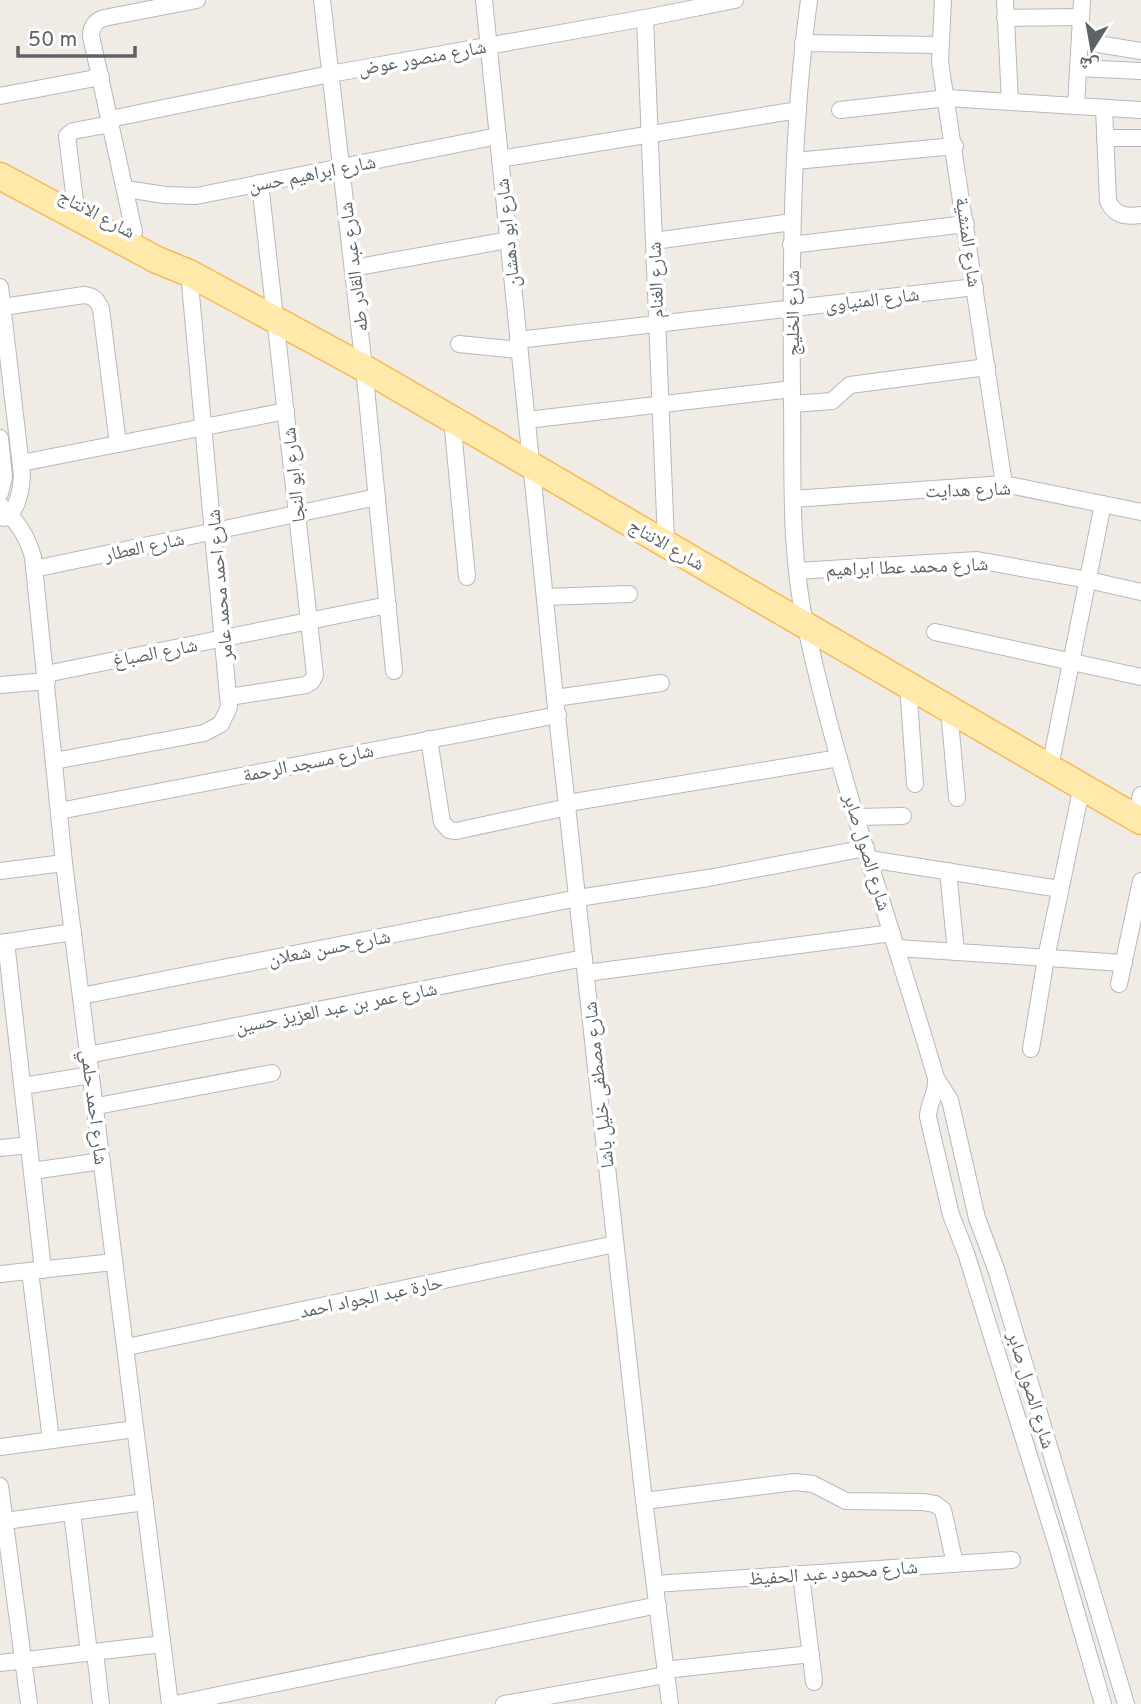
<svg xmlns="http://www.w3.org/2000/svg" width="1141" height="1704" font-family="Overpass,'Noto Naskh Arabic',sans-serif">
	<rect width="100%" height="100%" fill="#f0ece5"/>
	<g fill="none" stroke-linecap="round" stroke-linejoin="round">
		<defs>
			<g id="minor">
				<path d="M322 0 364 368 394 671"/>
				<path d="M484 0 555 698 644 1501 670 1704"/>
				<path d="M809 0C791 132 791 264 792 396 793 473 789 552 806 627 839 780 892 928 936 1078 938 1093 928 1102 928 1117L951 1215 966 1253 1058 1549 1103 1704"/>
				<path d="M943 0 940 62 1004 484"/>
				<path d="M1005 0 1010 102"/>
				<path d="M645 18 666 542"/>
				<path d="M1005 18 1081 17"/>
				<path d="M1080 41 1141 51"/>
				<path d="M803 43 940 45"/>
				<path d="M1078 68 1141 71"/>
				<path d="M0 96 101 77"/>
				<path d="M1076 106 1082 0"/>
				<path d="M1104 108 1108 201C1115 216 1126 217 1141 215"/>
				<path d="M840 110 947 98 1141 110"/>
				<path d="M110 119 330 74 645 18 735 0"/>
				<path d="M1105 138H1141"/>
				<path d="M500 159 798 110"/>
				<path d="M795 161 955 146"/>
				<path d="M126 189 165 195 196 196 498 136"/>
				<path d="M75 201 67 136 73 131 111 124"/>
				<path d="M134 232 91 36C91 27 95 21 104 18L197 0"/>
				<path d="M654 241 792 222"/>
				<path d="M791 245 966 224"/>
				<path d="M353 268 508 240"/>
				<path d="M0 287 22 475C21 491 18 511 4 518"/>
				<path d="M3 307 84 295C94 296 97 300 101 309L118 444"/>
				<path d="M518 340 975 287"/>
				<path d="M459 344 519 350"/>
				<path d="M792 404 832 401 850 385 987 367"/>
				<path d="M452 419 467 577"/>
				<path d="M527 420 792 389"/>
				<path d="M0 438 4 477 0 493"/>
				<path d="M21 463 286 411"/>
				<path d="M793 499 1004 484 1141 512"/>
				<path d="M0 505C16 520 27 535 33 557L64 863 170 1704"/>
				<path d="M34 569 377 497"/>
				<path d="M797 571 977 560 1088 580 1141 592"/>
				<path d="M545 597 629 594"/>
				<path d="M935 632 1141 677"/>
				<path d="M46 674 388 605"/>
				<path d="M0 685 47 681"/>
				<path d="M908 685 915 784"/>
				<path d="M229 697 306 685 312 681 315 675 260 183"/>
				<path d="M555 698 661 683"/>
				<path d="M949 709 957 798"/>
				<path d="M429 739 442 822 449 830 456 831 568 807"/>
				<path d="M54 761 204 733 221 724 229 707 189 273"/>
				<path d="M1050 767 1103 504"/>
				<path d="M568 803 839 758"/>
				<path d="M59 811 558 715"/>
				<path d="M857 817 903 816"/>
				<path d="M1136 818 1141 795"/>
				<path d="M869 859 1060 889"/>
				<path d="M0 871 64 863"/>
				<path d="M948 871 956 952"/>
				<path d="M6 942 43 1270"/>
				<path d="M0 943 73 932"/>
				<path d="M897 948 1124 963"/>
				<path d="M586 973 892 933"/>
				<path d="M1119 984 1141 881"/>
				<path d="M81 996 578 898 708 878 866 848"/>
				<path d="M1031 1049 1046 958 1082 786"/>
				<path d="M88 1055 584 958"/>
				<path d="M936 1078 950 1100 977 1218 996 1269 1126 1704"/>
				<path d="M23 1086 91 1075"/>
				<path d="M97 1106 272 1073"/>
				<path d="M0 1148 29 1145"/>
				<path d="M32 1171 102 1161"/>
				<path d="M30 1271 51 1440"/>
				<path d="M0 1274 114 1262"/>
				<path d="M127 1347 615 1244"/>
				<path d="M0 1447 135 1429"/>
				<path d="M0 1486 29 1704"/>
				<path d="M644 1501 795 1482 813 1484 846 1501 923 1502 935 1504 943 1510 955 1564"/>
				<path d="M72 1512 89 1653"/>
				<path d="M5 1521 145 1502"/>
				<path d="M801 1574 814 1682"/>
				<path d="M655 1584 1012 1560"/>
				<path d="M95 1652 101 1704"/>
				<path d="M0 1663 162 1644"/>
				<path d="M665 1670 811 1654"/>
				<path d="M175 1704 658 1605"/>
				<path d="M504 1704 666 1675"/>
			</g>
			<path id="primary" d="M0 176 157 260 189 273 364 368 1141 821"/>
		</defs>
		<!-- minor casing -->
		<use href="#minor" stroke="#b6b8bc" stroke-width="18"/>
		<!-- primary casing -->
		<use href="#primary" stroke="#f6ba57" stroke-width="29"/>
		<!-- minor -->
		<use href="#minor" stroke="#fff" stroke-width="16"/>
		<!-- primary -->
		<use href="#primary" stroke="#ffe9ab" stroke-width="26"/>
	</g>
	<g text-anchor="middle" stroke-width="7" stroke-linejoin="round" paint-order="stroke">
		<!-- street labels -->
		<g font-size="19" fill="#5d6266" stroke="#fff">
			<text transform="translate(422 57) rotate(-10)" y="7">شارع منصور عوض</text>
			<text transform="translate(312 173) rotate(-11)" y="7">شارع ابراهيم حسن</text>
			<text transform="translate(97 213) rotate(28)" y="7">شارع الانتاج</text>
			<text transform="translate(507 233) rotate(-96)" y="7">شارع ابو دهشان</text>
			<text transform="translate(969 242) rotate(82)" y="7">شارع المنشية</text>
			<text transform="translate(353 267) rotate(-97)" y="7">شارع عبد القادر طه</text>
			<text transform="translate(655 280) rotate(-92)" y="7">شارع الغنام</text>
			<text transform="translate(872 299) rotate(-7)" y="7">شارع المنياوى</text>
			<text transform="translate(792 313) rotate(-90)" y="7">شارع الخليج</text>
			<text transform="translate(293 475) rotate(-96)" y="7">شارع ابو النجا</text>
			<text transform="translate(968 489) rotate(-2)" y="7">شارع هدايت</text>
			<text transform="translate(667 544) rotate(30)" y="7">شارع الانتاج</text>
			<text transform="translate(144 546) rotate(-12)" y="7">شارع العطار</text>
			<text transform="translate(907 566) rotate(-2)" y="7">شارع محمد عطا ابراهيم</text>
			<text transform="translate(219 585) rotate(-95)" y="7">شارع احمد محمد عامر</text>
			<text transform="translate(155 652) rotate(-11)" y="7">شارع الصباغ</text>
			<text transform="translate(308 762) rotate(-11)" y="7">شارع مسجد الرحمة</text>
			<text transform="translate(868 852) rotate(73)" y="7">شارع الصول صابر</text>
			<text transform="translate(329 947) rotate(-11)" y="7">شارع حسن شعلان</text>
			<text transform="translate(336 1007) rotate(-11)" y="7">شارع عمر بن عبد العزيز حسين</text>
			<text transform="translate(598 1085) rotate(-96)" y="7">شارع مصطفى خليل باشا</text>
			<text transform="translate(95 1107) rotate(83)" y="7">شارع احمد حلمي</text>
			<text transform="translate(371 1296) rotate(-12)" y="7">حارة عبد الجواد احمد</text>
			<text transform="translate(1032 1390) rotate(73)" y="7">شارع الصول صابر</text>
			<text transform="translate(833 1572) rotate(-4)" y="7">شارع محمود عبد الحفيظ</text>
		</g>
	</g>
	<!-- north arrow -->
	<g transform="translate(1092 49) rotate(191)" stroke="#ffffff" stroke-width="5" paint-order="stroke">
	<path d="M0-5L12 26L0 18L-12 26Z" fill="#5d6266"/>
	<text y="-10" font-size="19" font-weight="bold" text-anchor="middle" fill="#5d6266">ش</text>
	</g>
	<!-- scale -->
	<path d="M18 46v10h117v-10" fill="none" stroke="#5d6266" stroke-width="3.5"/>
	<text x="28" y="46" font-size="21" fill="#5d6266" stroke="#ffffff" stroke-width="5" paint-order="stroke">50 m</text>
</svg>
